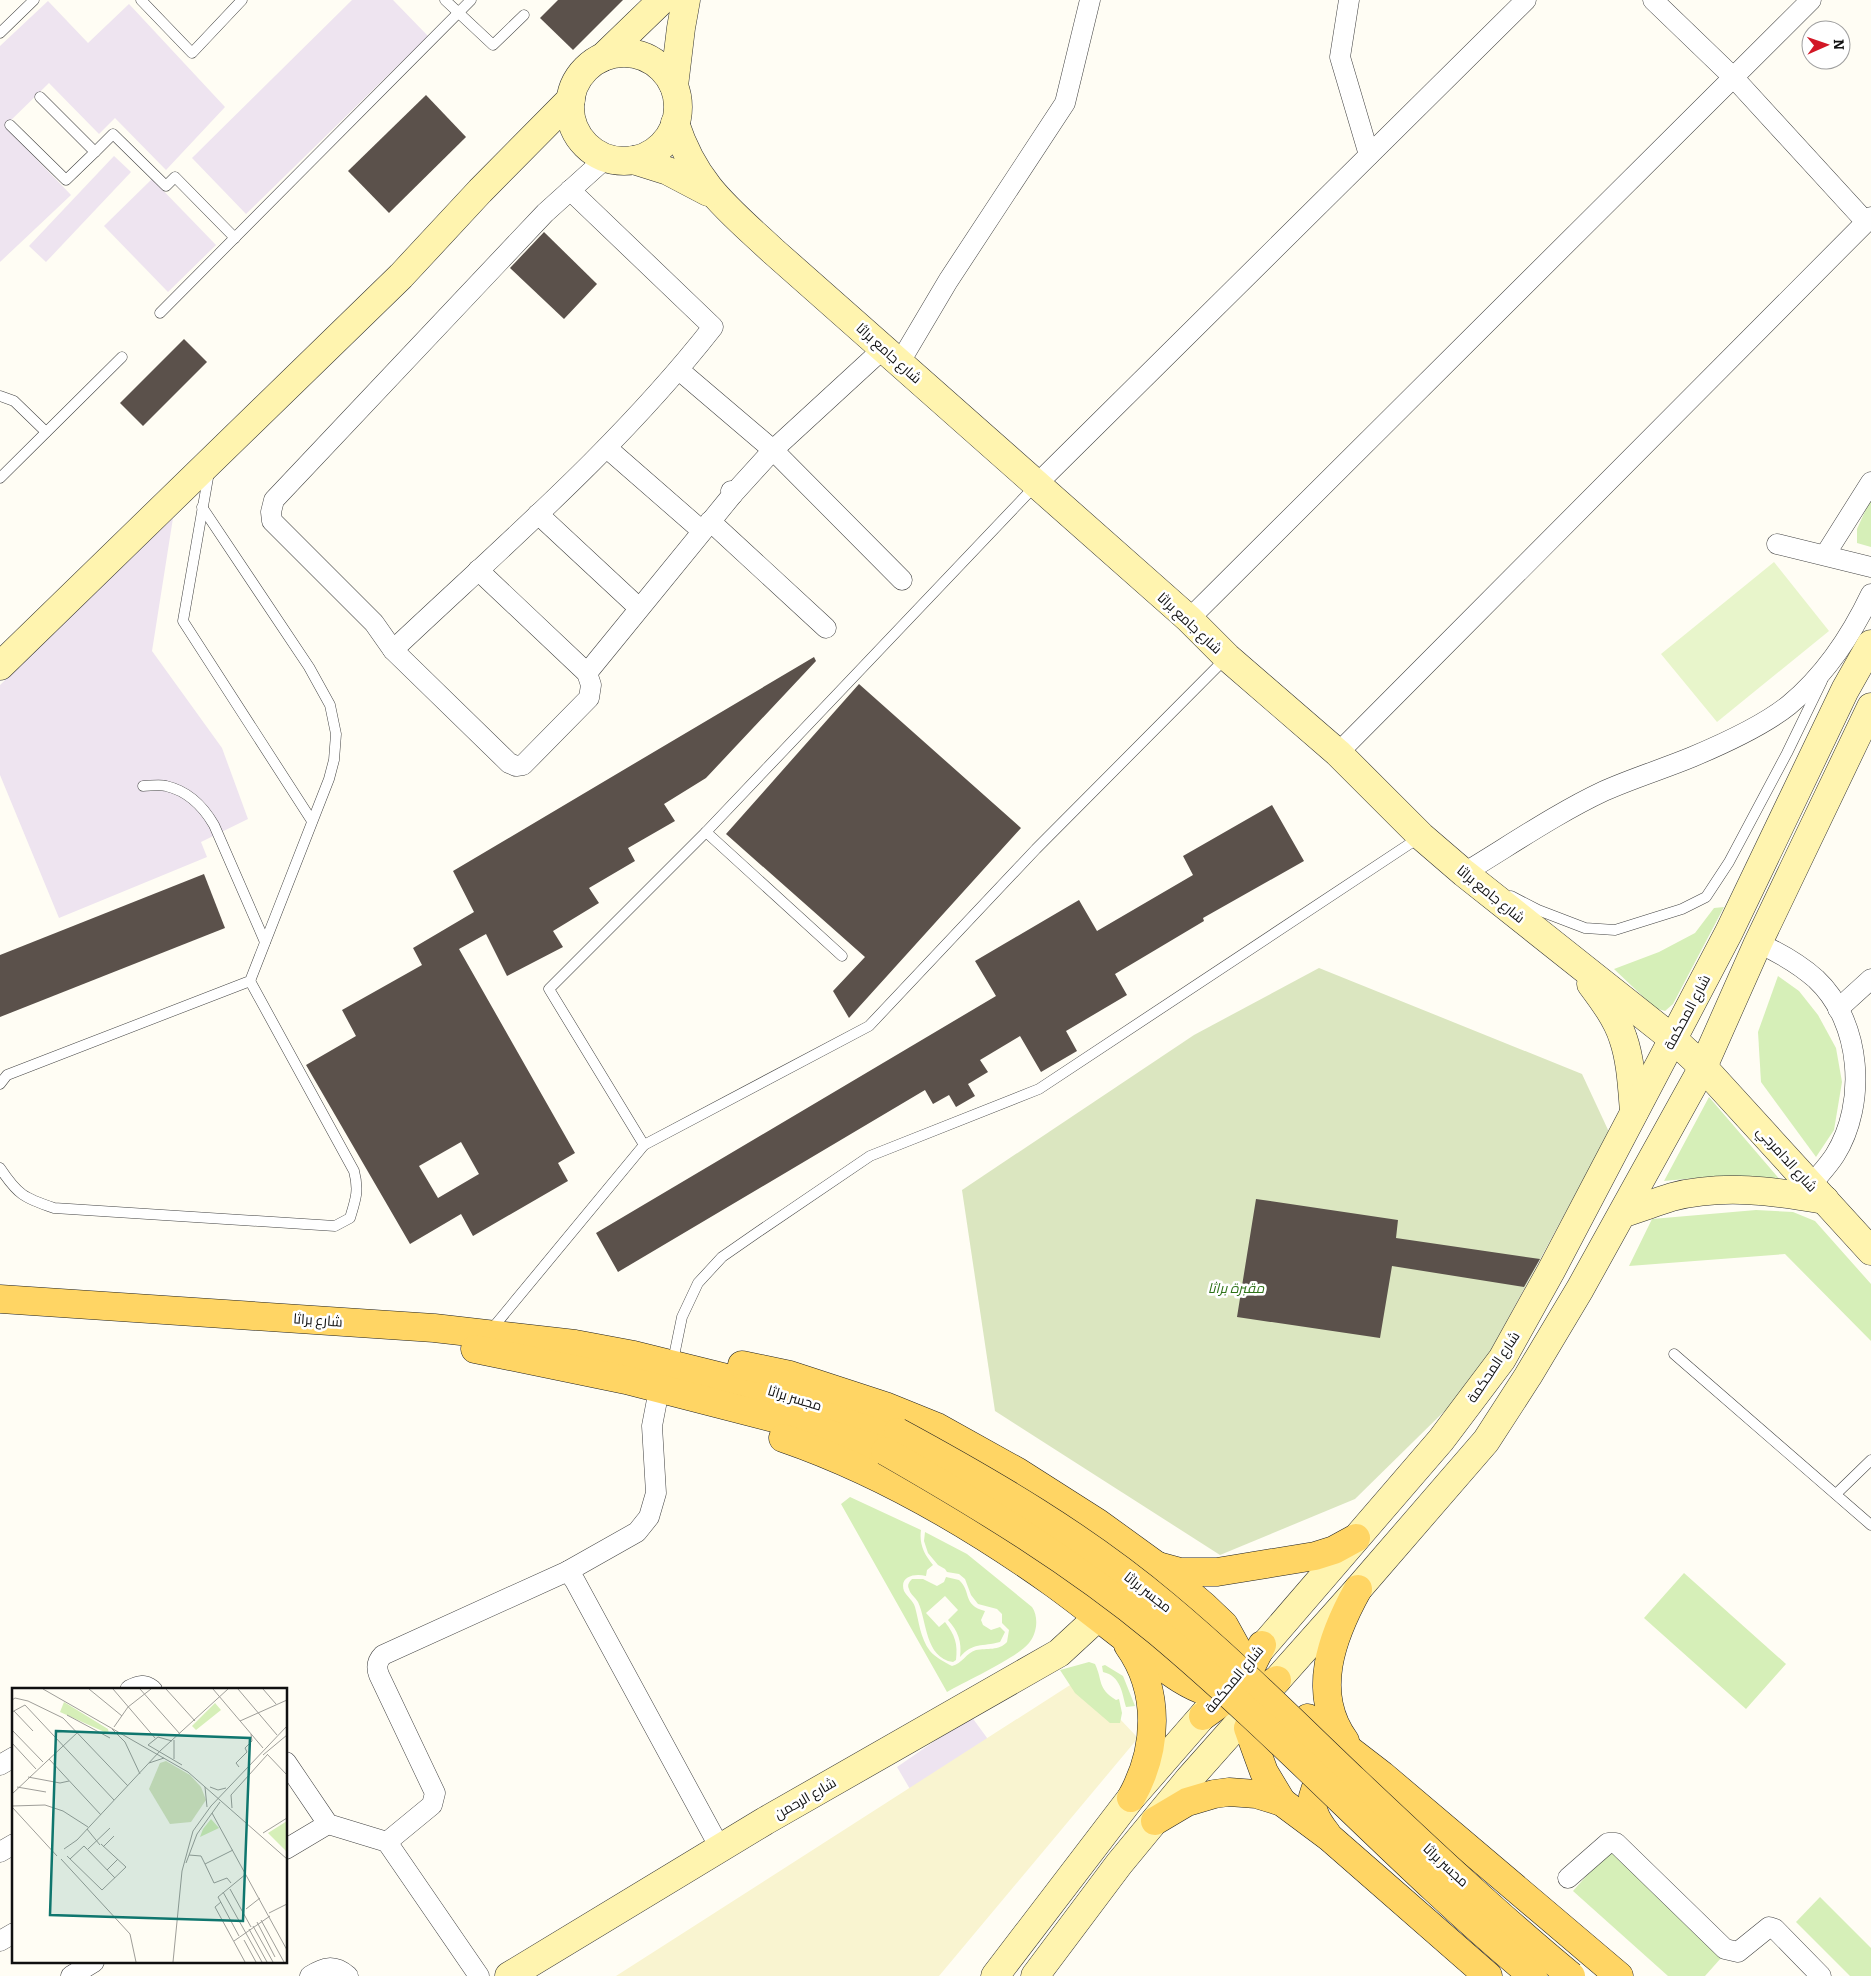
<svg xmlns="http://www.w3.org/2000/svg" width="1871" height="1976" font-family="Bitter,Cairo,serif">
	<rect width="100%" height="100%" fill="#fffdf4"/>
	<!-- industrial -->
	<g fill="#eee4f0">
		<path d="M352 0H393L428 36 246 214 192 158Z"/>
		<path d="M48 1 88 43 129 4 225 107 166 170 115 118 99 134 49 83 5 126 71 195 0 262V46Z"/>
		<path d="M114 156 131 172 46 262 29 246Z"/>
		<path d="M152 179 216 245 168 292 104 226Z"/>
		<path d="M173 518 152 651 222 748 248 819 201 842 207 857 59 918 0 775V685Z"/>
		<path d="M971 1716 1042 1813 971 1893 897 1767Z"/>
	</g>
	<!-- farmland -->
	<path fill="#f9f4d0" d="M1081 1678 1138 1738 939 1976H616Z"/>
	<!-- green -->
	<g fill="#d6efb8">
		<path d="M1871 498V547L1857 543V529Z"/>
		<path d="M1724 907 1673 1004 1665 1011 1655 1008 1614 969 1659 952 1695 933 1714 908Z"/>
		<path d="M1778 976 1799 991 1818 1015 1836 1048 1842 1082 1834 1130 1816 1157 1761 1082 1758 1032Z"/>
		<path d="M1709 1097 1782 1182 1744 1177H1707L1664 1181Z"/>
		<path d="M1756 1210 1793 1212 1815 1221 1871 1284V1341L1785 1254 1629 1266 1652 1219Z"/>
		<path d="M850 1497 921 1530C919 1544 924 1554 933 1565L927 1570 926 1576C915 1573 899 1576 904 1591 907 1597 913 1600 915 1607 919 1621 920 1638 930 1651 935 1657 944 1662 952 1666 962 1664 966 1653 976 1650 987 1648 999 1651 1007 1642L1009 1630 1002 1623V1614L997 1609 978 1604 971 1595 965 1579 959 1574 947 1572 945 1569 938 1565 928 1553 924 1541 925 1532 967 1554 1032 1607C1039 1617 1037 1634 1029 1643 1017 1658 966 1681 947 1692L841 1504Z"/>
		<path d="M1684 1573 1786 1664 1746 1709 1644 1618Z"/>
		<path d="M946 1577 959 1580C972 1592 962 1605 985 1611L981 1620 983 1625 991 1630 1000 1627 1005 1632 1000 1642C982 1647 973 1642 960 1657 962 1642 958 1631 948 1620L958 1610 945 1596 926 1613 939 1627 945 1622C955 1635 958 1644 956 1660L953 1662C925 1658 927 1621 918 1602 915 1597 910 1594 909 1589 907 1585 909 1582 912 1579H923L937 1586 944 1582Z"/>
		<path d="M1089 1662 1095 1664C1103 1681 1097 1688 1116 1700L1119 1699 1122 1713 1120 1723H1110L1075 1693 1060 1670Z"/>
		<path d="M1105 1665 1123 1676 1135 1706 1126 1707C1122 1693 1121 1676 1103 1672L1102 1666Z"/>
		<path d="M1613 1846 1729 1949 1705 1976H1668L1573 1891Z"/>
		<path d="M1820 1897 1871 1948V1976H1850L1796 1922Z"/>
	</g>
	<!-- cemetery -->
	<path fill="#dbe6c0" d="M1319 968 1582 1074 1609 1132 1473 1383 1355 1499 1220 1555 995 1411 962 1190 1194 1035Z"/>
	<!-- pitch -->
	<path fill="#e8f5cb" d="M1774 562 1829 631 1717 722 1661 654Z"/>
	<!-- building -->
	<g fill="#5b514b" fill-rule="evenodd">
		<path d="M558 0H623L573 50 540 18Z"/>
		<path d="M426 95 466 137 389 213 348 171Z"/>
		<path d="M544 232 597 284 564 319 510 268Z"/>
		<path d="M184 339 207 362 143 426 120 403Z"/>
		<path d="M814 657 816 661 706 778 664 804 675 821 628 848 635 861 589 888 599 903 553 931 563 947 507 976 486 934 459 949 575 1153 558 1163 568 1181 473 1236 461 1214 410 1244 306 1065 356 1036 342 1010 422 965 413 948 474 912 453 871ZM461 1142 479 1174 438 1198 419 1166Z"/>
		<path d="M859 684 1021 828 849 1018 833 991 865 957 726 834Z"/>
		<path d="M1272 805 1304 861 1203 918 1204 921 1115 974 1127 995 1066 1031 1077 1051 1041 1072 1020 1036 980 1060 988 1072 968 1084 975 1096 956 1107 949 1095 933 1104 925 1090 618 1272 596 1233 996 996 975 961 1079 900 1097 931 1193 875 1183 856Z"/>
		<path d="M204 874 225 928 0 1017V955Z"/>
		<path d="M1256 1199 1398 1220 1396 1238 1540 1259 1524 1287 1392 1266 1380 1338 1237 1317Z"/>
	</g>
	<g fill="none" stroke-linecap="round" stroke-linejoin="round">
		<defs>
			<g id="lane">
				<path d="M141 0 192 53 242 0"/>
				<path d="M445 0 493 45 524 15"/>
				<path d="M0 33 34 0"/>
				<path d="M40 97 95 152 113 134 166 186 175 177 235 238"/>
				<path d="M10 125 66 180 95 152"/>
				<path d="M160 313 471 0"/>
				<path d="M0 396 14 401 46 432"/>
				<path d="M209 472 183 621 312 821"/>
				<path d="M0 478 122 357"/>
				<path d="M143 786C150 786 160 784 166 786 188 791 203 806 214 825L265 942"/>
				<path d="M706 832 842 956"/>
				<path d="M1511 896 1538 910 1585 928 1615 930 1682 909 1706 897 1729 862 1787 753 1822 681"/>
				<path d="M0 1084 7 1075 250 981 329 779 334 760 336 734 330 705 309 667 202 507"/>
				<path d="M644 1145 549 989 706 832 1036 485"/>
				<path d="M0 1168C18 1195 24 1198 54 1208L335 1226 350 1218C356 1199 359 1190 354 1171L250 981"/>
				<path d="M491 1330 644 1145 869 1026 1036 849 1226 658"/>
				<path d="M675 1351 682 1317 698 1283 722 1257 758 1232 870 1156 1039 1089 1420 837"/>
				<path d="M1674 1354 1871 1525"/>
				<path d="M1836 1494 1871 1460"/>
			</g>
			<g id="street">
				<path d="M1349 0 1340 57 1369 155"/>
				<path d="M1653 0 1734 78 1866 222"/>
				<path d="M900 362 948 281 1065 103 1090 0"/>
				<path d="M679 370 773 450 902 580"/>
				<path d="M607 448 701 530"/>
				<path d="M1036 485 1526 0"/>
				<path d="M731 491 733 494 773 450 884 348"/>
				<path d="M538 514 639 608"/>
				<path d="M710 521 826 628"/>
				<path d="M1777 544 1871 567"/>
				<path d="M1825 555 1871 482"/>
				<path d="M478 570 587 673 591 685 589 698 523 765 516 766 509 763 393 650 374 623 272 521 271 512 274 500 545 213 606 158"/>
				<path d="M1189 619 1811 0"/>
				<path d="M393 650C503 546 619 447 713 327L570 190"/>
				<path d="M587 673 733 494"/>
				<path d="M1338 753 1871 217"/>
				<path d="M1464 873C1509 846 1557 813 1604 791 1633 778 1663 769 1692 757 1723 744 1763 726 1789 705 1825 675 1851 636 1871 594"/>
				<path d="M1758 943C1780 953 1798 963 1816 979 1862 1022 1867 1104 1835 1155 1828 1166 1819 1175 1811 1185"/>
				<path d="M1838 1009 1871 979"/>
				<path d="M568 1571 637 1532 649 1517 656 1493 652 1426 657 1400"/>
				<path d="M130 1690C139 1685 144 1684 152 1690"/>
				<path d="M286 1762 328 1824 387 1842 479 1976"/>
				<path d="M0 1765 14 1757"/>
				<path d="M387 1842 432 1805 435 1793 379 1675C376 1667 377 1661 383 1655L568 1571 575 1581 720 1848"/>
				<path d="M286 1849 328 1824"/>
				<path d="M0 1852 14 1844"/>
				<path d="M1568 1878 1608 1843H1616L1725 1949 1738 1952 1769 1927 1775 1929 1821 1976"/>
				<path d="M0 1941 14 1933"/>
				<path d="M71 1976 94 1962"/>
				<path d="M310 1976C324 1967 334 1964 348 1976"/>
			</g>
			<g id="secondary">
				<circle cx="624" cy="107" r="54"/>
				<path d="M603 57 662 0"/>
				<path d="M674 86 681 28 686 0"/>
				<path d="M675 123C695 185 728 209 773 251L1189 619 1227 657 1338 753 1421 836 1464 873 1673 1039 1703 1067 1871 1251"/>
				<path d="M633 160 668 171 708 192"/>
				<path d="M0 666 401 276 480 191 571 99"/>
				<path d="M1591 984C1603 1000 1617 1019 1623 1038 1631 1061 1632 1088 1634 1112"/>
				<path d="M1624 1213C1640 1208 1656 1202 1672 1197 1723 1184 1774 1191 1825 1200"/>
				<path d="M1247 1665 1441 1440 1502 1359 1551 1271 1729 932 1845 690 1871 644"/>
				<path d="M509 1976 765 1821 1059 1653 1098 1617"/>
				<path d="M995 1976 1131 1798 1219 1697"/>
				<path d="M1035 1976 1119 1864 1189 1779 1358 1589 1486 1441 1528 1376 1580 1289 1703 1067 1758 943 1871 707"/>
			</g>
			<g id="primary">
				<path d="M0 1299 434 1328 575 1344 634 1355 747 1383 898 1432"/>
				<path d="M475 1349 626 1380 789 1422 885 1451"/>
				<path d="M742 1365 790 1375 885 1406 937 1427 1018 1472 1098 1523 1156 1565 1204 1606 1224 1625 1240 1654"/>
				<path d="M783 1438C879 1471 970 1524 1053 1583 1085 1606 1115 1631 1147 1655 1166 1669 1185 1685 1208 1692"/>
				<path d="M1158 1566 1180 1572H1217L1315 1556 1334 1550 1356 1538"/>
				<path d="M1128 1645C1161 1691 1158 1750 1131 1798"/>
				<path d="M1252 1665 1262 1645"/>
				<path d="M1272 1683 1277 1680"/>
				<path d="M1203 1716 1221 1703"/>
				<path d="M1308 1718 1382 1775 1619 1976"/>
				<path d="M1248 1728 1264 1772 1282 1802"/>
				<path d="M1345 1741C1310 1693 1332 1636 1358 1589"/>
				<path d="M1315 1790C1308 1807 1316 1820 1327 1834"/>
				<path d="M1155 1821 1187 1802 1214 1794 1229 1792 1256 1794 1282 1802 1329 1837 1488 1976"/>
			</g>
		</defs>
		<!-- lane casing -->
		<use href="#lane" stroke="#434343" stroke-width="11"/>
		<!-- street casing -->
		<use href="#street" stroke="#434343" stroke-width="21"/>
		<!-- secondary casing -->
		<use href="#secondary" stroke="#323232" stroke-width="29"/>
		<!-- primary casing -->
		<use href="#primary" stroke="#212121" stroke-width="29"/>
		<!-- lane -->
		<use href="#lane" stroke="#fff" stroke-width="10"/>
		<!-- street -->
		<use href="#street" stroke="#fff" stroke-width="20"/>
		<!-- secondary -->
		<use href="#secondary" stroke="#fff4af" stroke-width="28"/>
		<!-- primary -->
		<use href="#primary" stroke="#ffd564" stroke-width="28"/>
		<defs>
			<g id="primary-bridge">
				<path d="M898 1432C992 1483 1083 1536 1165 1605 1231 1660 1292 1721 1354 1780 1425 1847 1496 1914 1571 1976"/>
				<path d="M885 1451C981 1506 1073 1562 1158 1632 1288 1741 1403 1868 1533 1976"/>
			</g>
		</defs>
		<!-- primary-bridge casing -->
		<use href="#primary-bridge" stroke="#212121" stroke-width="29" stroke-linecap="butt"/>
		<!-- primary-bridge -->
		<use href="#primary-bridge" stroke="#ffd564" stroke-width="28"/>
	</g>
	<g text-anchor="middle" stroke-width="5" stroke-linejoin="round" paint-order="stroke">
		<!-- street labels -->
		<g font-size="14" fill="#101010" stroke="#fff">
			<text transform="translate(889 353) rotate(42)" y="5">شارع جامع براثا</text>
			<text transform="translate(1190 623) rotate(43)" y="5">شارع جامع براثا</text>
			<text transform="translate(1491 894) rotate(39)" y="5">شارع جامع براثا</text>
			<text transform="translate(1687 1012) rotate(-62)" y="5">شارع المحكمة</text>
			<text transform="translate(1787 1159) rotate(48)" y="5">شارع الدامرجي</text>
			<text transform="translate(318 1320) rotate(4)" y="5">شارع براثا</text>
			<text transform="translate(1493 1367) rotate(-56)" y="5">شارع المحكمة</text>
			<text transform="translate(795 1398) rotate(17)" y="5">مجسر براثا</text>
			<text transform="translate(1148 1592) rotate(38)" y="5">مجسر براثا</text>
			<text transform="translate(1234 1679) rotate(-50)" y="5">شارع المحكمة</text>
			<text transform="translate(805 1798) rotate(-30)" y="5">شارع الرحمن</text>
			<text transform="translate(1446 1865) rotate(43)" y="5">مجسر براثا</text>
		</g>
		<!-- park labels -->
		<g font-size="14" font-style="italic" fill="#2d7217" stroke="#fff">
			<text x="1236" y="1293">مقبرة براثا</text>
		</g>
	</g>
	<!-- overview -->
	<g transform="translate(12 1688)">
		<rect width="275" height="275" fill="#fffdf4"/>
		<path d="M52 14 96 41 97 46 48 24ZM203 15 209 22 184 42 180 38ZM199 131 207 140 188 149 191 141ZM275 133V164L256 145Z" fill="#d6efb8"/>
		<path d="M154 73 178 87 189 99 194 112 179 134 158 136 137 101 148 75Z" fill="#dbe6c0"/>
		<path fill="none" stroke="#9f9e99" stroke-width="1" d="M31 1 176 84 275 171M77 1 110 28M101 1 143 50M128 1 168 46M154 1 183 33M201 1 251 60M226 1 265 47M251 1 264 16M0 12 3 10 16 13 51 30 116 98M2 23 21 43M0 24 13 17 102 112M55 27 98 50M228 33 275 12M102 39 116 19 139 1M100 41 113 54 128 86M0 42 31 74M162 52V71M0 55 24 81M136 57 146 49 160 53M136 57 170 77M255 66 275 87M251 67 275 47M37 71 89 127M137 75 152 70M227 79 224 75 235 64 233 60 240 53 239 46M16 89 48 95 57 93M5 99 34 104M193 99 195 119M198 99 206 102 214 100M0 106 66 44M0 118 33 117 51 123 76 139M0 119 45 168M220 120 219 107 255 67M200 125 275 262M75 141 88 157M251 145 275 130M91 159 102 148M52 161 65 152 148 63 216 1M76 161 98 140M177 167 189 168 193 176M55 168 90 202 114 179 89 156M49 171 118 246 124 274M58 171 72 158 103 190M174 175 185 146 208 114M95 182 106 171M219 195 215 190 202 195 193 176 221 162M218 201 239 239M211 204 250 274M209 214 203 219 233 274M234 221 248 210M257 225 275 216M249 232 272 274M245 234 263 269M241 238 261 274M237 241 255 274M227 248 206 209 234 186M232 252 244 274M222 253 258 228M161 274 170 183 181 143 199 118 275 38"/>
		<path fill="#0f766e" fill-opacity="0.15" stroke="#0f766e" stroke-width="2.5" d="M44 43 238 50 231 233 38 227Z"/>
		<rect width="275" height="275" fill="none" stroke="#101010" stroke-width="2.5"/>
	</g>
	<!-- north arrow -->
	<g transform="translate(1826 45) rotate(88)"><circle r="24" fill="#ffffff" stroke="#9f9f9f"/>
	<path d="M0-4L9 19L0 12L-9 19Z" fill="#d21725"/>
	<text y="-8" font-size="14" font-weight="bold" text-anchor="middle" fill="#101010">N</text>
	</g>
</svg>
